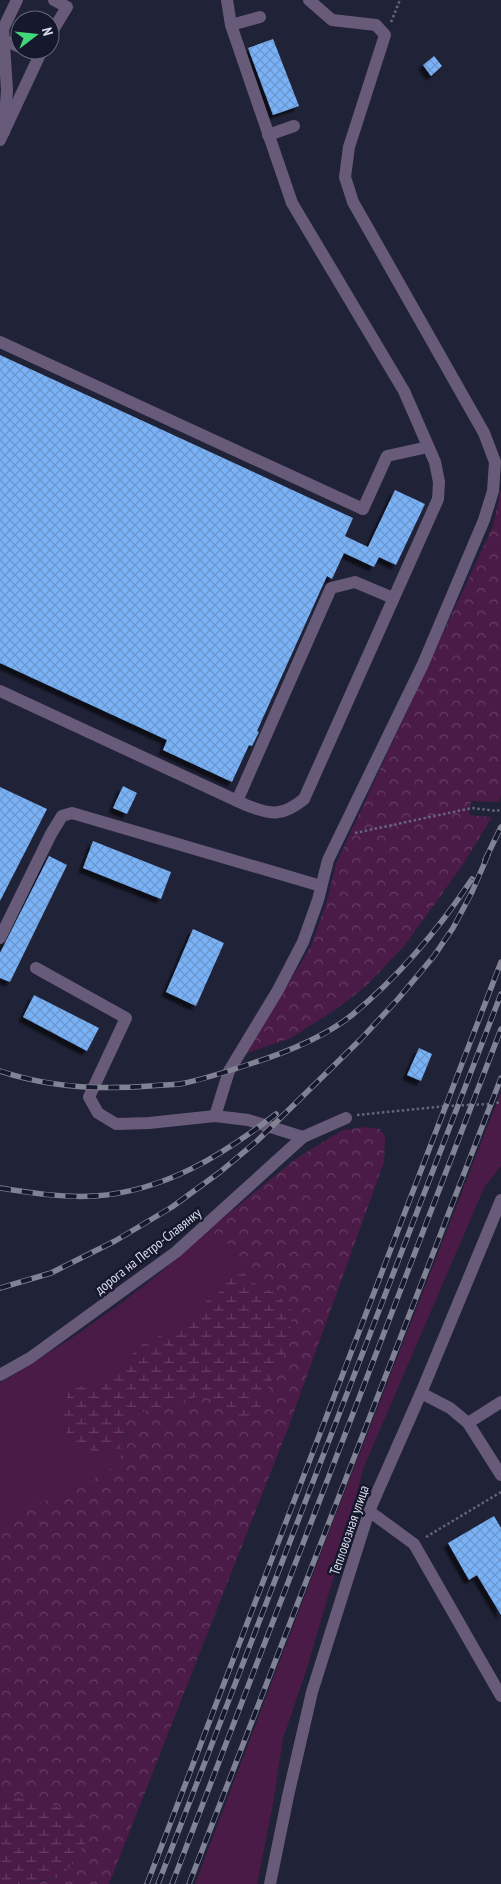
<svg xmlns="http://www.w3.org/2000/svg" width="501" height="1884" font-family="'PT Sans Narrow',sans-serif">
	<defs>
		<pattern id="forest-crowns" width="20" height="18" patternUnits="userSpaceOnUse" patternTransform="scale(1.25)"><rect width="20" height="18" fill="#4b1b48"/><path d="M2 6a3 3 0 1 1 6 0M12 15a3 3 0 1 1 6 0" fill="none" stroke="#643c63"/></pattern>
		<pattern id="wetland-marsh" width="20" height="14" patternUnits="userSpaceOnUse" patternTransform="scale(1.25)"><rect width="20" height="14" fill="#4b1b48"/><path d="M1 5h8M5 5V1M11 12h8M15 12V8" fill="none" stroke="#643c63"/></pattern>
		<pattern id="building-cross-hatch" width="8" height="8" patternUnits="userSpaceOnUse" patternTransform="scale(1.25)"><rect width="8" height="8" fill="#79b2f7"/><path d="M0 0l8 8M0 8l8-8" fill="none" stroke="#6b96cb"/></pattern>
		<filter id="shadow"><feDropShadow dx="-4.5" dy="4.5" stdDeviation="1" flood-color="#0009"/></filter>
	</defs>
	<rect width="100%" height="100%" fill="#202237"/>
	<!-- grass -->
	<g fill="#4b1b48">
		<path d="M501 1092V1166L484 1188 363 1469 353 1511 307 1668 283 1739 273 1804 257 1884H195L326 1540Z"/>
		<path d="M208 1230 233 1247 237 1267 221 1291 208 1299 190 1321 139 1346 112 1379 84 1386 64 1406V1427L70 1439 94 1452 109 1449H126L108 1471 70 1491 41 1502 0 1536V1383C74 1339 147 1289 208 1230Z"/>
	</g>
	<!-- forest -->
	<g fill="url(#forest-crowns)">
		<path d="M501 489V795L499 802 471 801 469 815 492 817 462 866 405 945 367 985 338 1008 291 1038 247 1053 311 946 327 901 336 864 493 526Z"/>
		<path d="M367 1127 380 1129 385 1136 384 1162 287 1431 109 1884H22C52 1879 58 1883 76 1857L25 1798H0V1536L14 1519 41 1502 70 1491 108 1471 126 1449 127 1421 145 1411 204 1395 238 1416 257 1417 267 1390 277 1294 256 1284 237 1267 233 1247 208 1230 297 1158 343 1130Z"/>
	</g>
	<!-- wetland -->
	<g fill="url(#wetland-marsh)">
		<path d="M237 1267 256 1284 277 1294 293 1313 286 1352 267 1390 257 1417 238 1416 204 1395 145 1411 127 1421 126 1449H109L94 1452 70 1439 64 1427V1406L70 1388 84 1386 112 1379 139 1346 190 1321 208 1299 221 1291Z"/>
		<path d="M0 1798H25L62 1808 87 1828 86 1842 67 1870 59 1877 22 1884H0Z"/>
	</g>
	<!-- building -->
	<g fill="url(#building-cross-hatch)" filter="url(#shadow)">
		<path d="M273 39 299 106 273 115 248 48Z"/>
		<path d="M434 56 442 66 431 76 423 65Z"/>
		<path d="M0 355 353 518 345 536 368 547 395 490 425 504 396 565 379 557 374 567 344 553 332 579 327 576 257 731 259 732 252 746 249 745 232 782 163 750 167 740 0 663Z"/>
		<path d="M123 786 137 793 127 814 113 808Z"/>
		<path d="M0 787 47 809 0 901Z"/>
		<path d="M93 841 171 872 161 899 83 868Z"/>
		<path d="M49 856 67 865 10 982 0 978V953Z"/>
		<path d="M193 929 224 943 196 1006 166 992Z"/>
		<path d="M34 995 99 1028 87 1051 23 1017Z"/>
		<path d="M419 1048 432 1054 421 1081 407 1075Z"/>
		<path d="M494 1516 501 1528V1615L477 1575 469 1580 448 1543Z"/>
	</g>
	<g fill="none" stroke-linecap="round" stroke-linejoin="round">
		<!-- path -->
		<g stroke="#636578" stroke-width="2.5" stroke-dasharray="2.5 2.5" stroke-linecap="butt">
			<path d="M391 22 400 0"/>
			<path d="M355 833 472 808 497 811 501 809"/>
			<path d="M357 1115 446 1106 491 1104 501 1102"/>
			<path d="M426 1537 501 1492"/>
		</g>
		<!-- minor -->
		<g stroke="#685b7a" stroke-width="12">
			<path d="M231 25 260 17"/>
			<path d="M0 28 3 29 17 0"/>
			<path d="M3 29 7 90 4 132"/>
			<path d="M50 35 67 7 54 0"/>
			<path d="M4 40 20 47"/>
			<path d="M268 135 294 126"/>
			<path d="M0 140 42 50"/>
			<path d="M0 342 363 509 387 456 428 447"/>
			<path d="M0 691 246 805C271 815 282 817 304 799L438 499 439 482 435 462 404 391 292 203 231 25 227 0"/>
			<path d="M237 801 331 588 355 582 393 598"/>
			<path d="M0 938 51 834 62 816 72 813 321 886"/>
			<path d="M36 968 126 1018 89 1097 98 1113 116 1124 149 1123 215 1116 248 1120 303 1137"/>
			<path d="M215 1116 229 1071 278 990 303 942 318 900 328 860 423 664 484 520 493 491 495 462 484 433 353 202 345 177 349 147 385 35 376 25 332 20 309 0"/>
			<path d="M0 1375 30 1358 176 1252 303 1137 346 1118"/>
			<path d="M421 1393 450 1408 468 1423 501 1475"/>
			<path d="M468 1423 501 1402"/>
			<path d="M369 1511 414 1544 501 1696"/>
			<path d="M270 1884 288 1796 312 1692 369 1511 421 1393 501 1200"/>
		</g>
		<defs>
			<g id="rail">
				<path d="M485 860 501 827"/>
				<path d="M0 1071C48 1087 100 1090 150 1086 160 1085 171 1085 180 1084 205 1079 229 1071 253 1063 287 1052 323 1038 352 1015 398 977 439 929 472 879"/>
				<path d="M0 1188C31 1193 63 1198 95 1196 165 1191 221 1156 276 1114"/>
				<path d="M0 1288 51 1273 115 1241 172 1207 220 1172 257 1141 361 1039 398 999 434 956 453 928 472 892 488 855"/>
				<path d="M147 1884 501 962"/>
				<path d="M158 1884 501 994"/>
				<path d="M172 1884 501 1029"/>
				<path d="M189 1884 501 1078"/>
			</g>
		</defs>
		<!-- rail casing -->
		<use href="#rail" stroke="#818395" stroke-width="5.5"/>
		<!-- rail -->
		<use href="#rail" stroke="#16182d" stroke-width="4" stroke-dasharray="11" stroke-linecap="butt"/>
	</g>
	<g text-anchor="middle" stroke-width="5" stroke-linejoin="round" paint-order="stroke">
		<!-- street labels -->
		<g font-size="14" fill="#dcdeed" stroke="#16182d">
			<text transform="translate(148 1251) rotate(-38)" y="5">дорога на Петро-Славянку</text>
			<text transform="translate(349 1530) rotate(-71)" y="5">Тепловозная улица</text>
		</g>
	</g>
	<!-- north arrow -->
	<g transform="translate(35 35) rotate(74)"><circle r="24" fill="#16182d" stroke="#65677a"/>
	<path d="M0-4L9 19L0 12L-9 19Z" fill="#43d77b"/>
	<text y="-8" font-size="14" font-weight="bold" text-anchor="middle" fill="#dcdeed">N</text>
	</g>
</svg>
